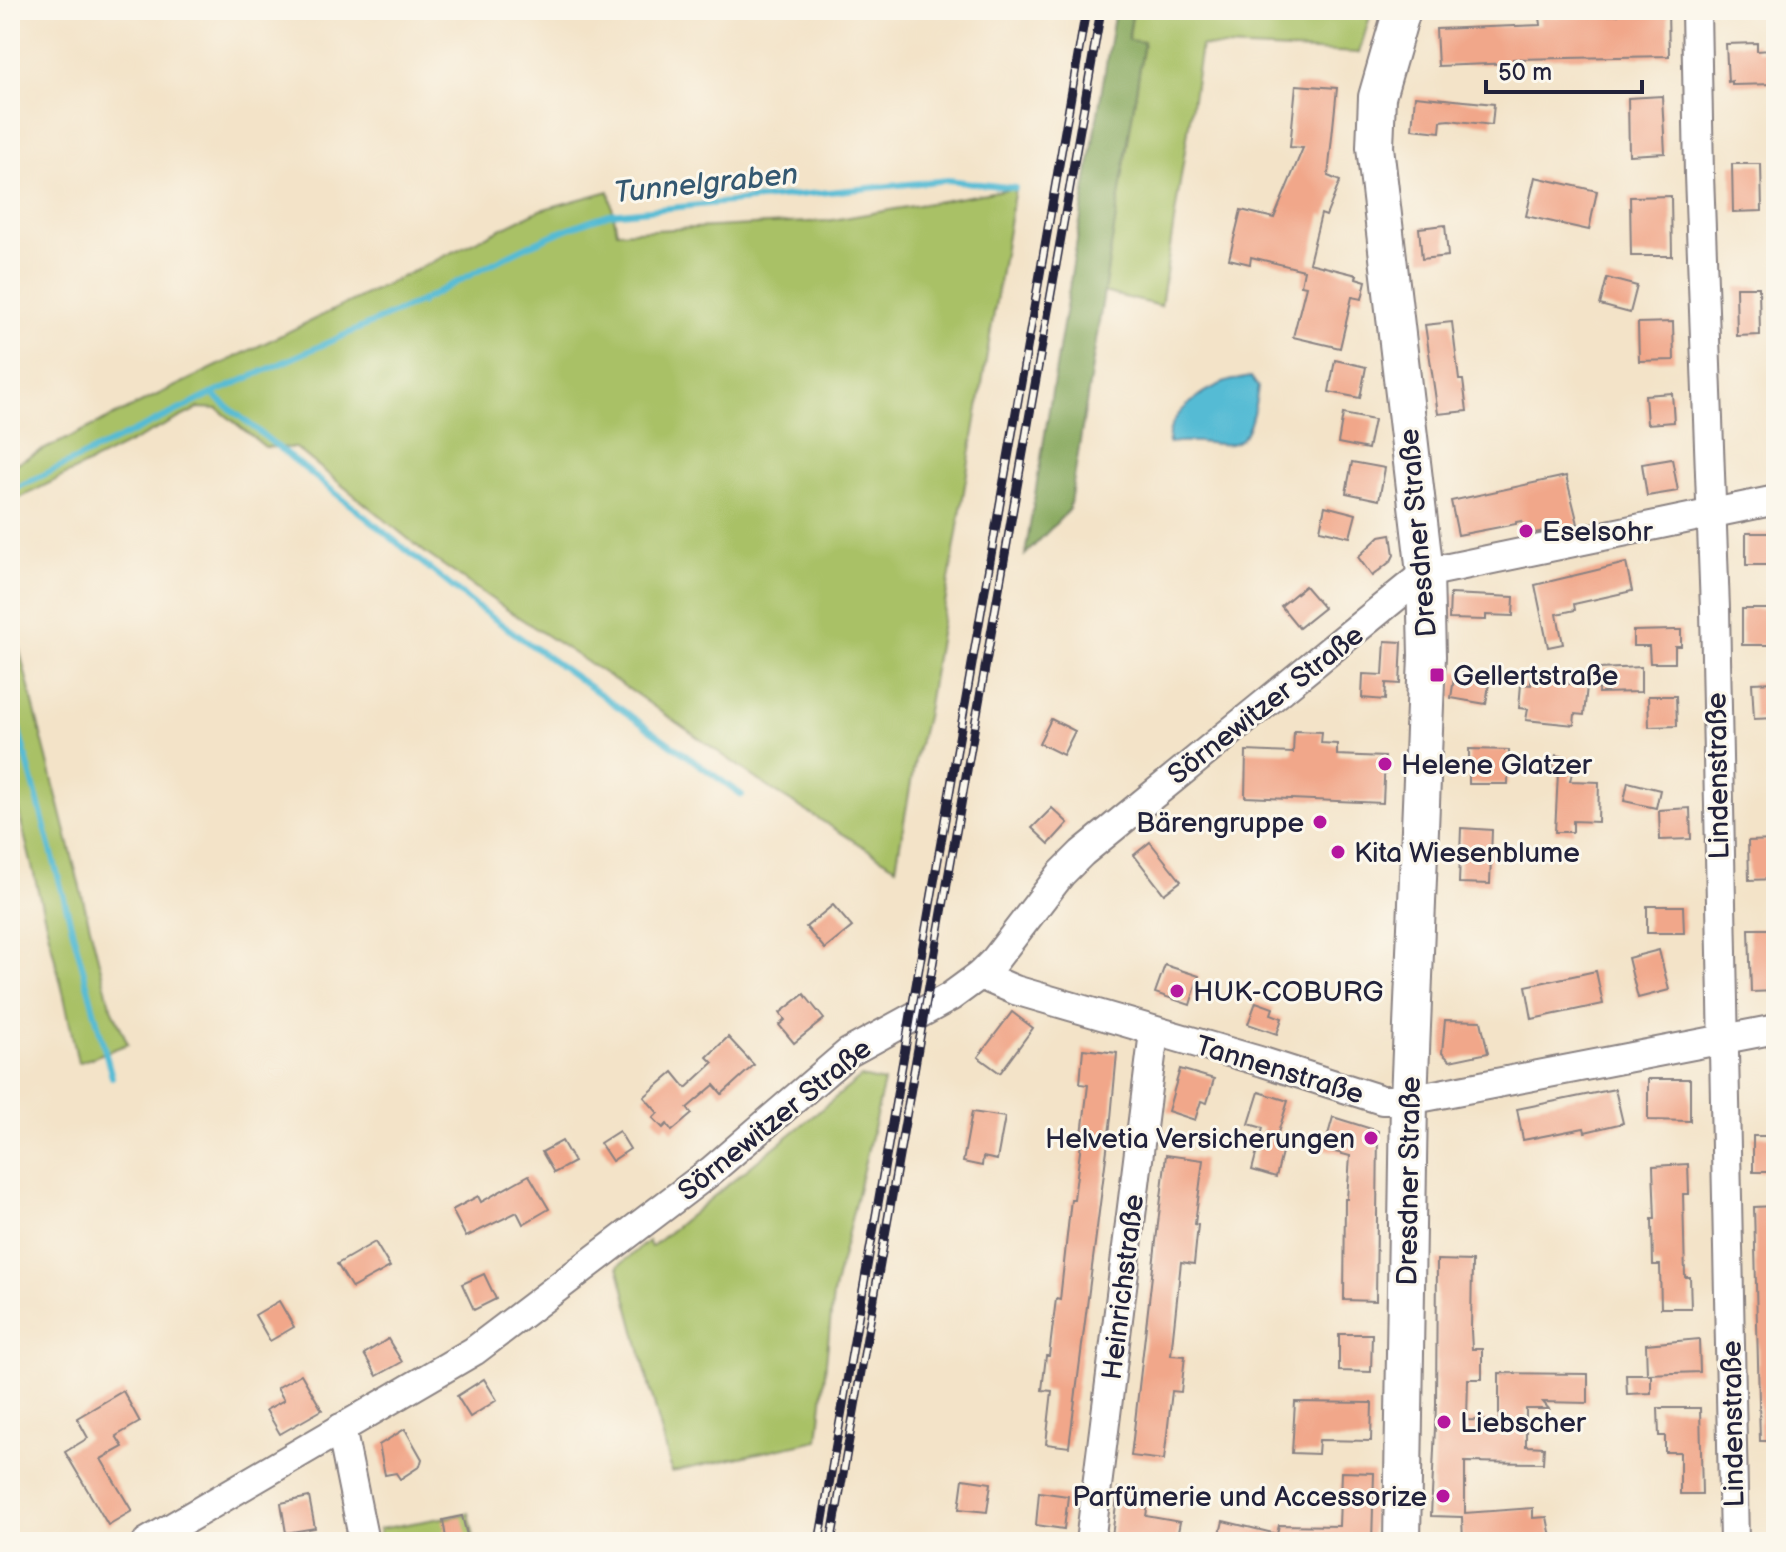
<svg xmlns="http://www.w3.org/2000/svg" width="1786" height="1552" font-family="'Balsamiq Sans',sans-serif">
	<rect width="100%" height="100%" fill="#fbf7ec"/>
	<filter id="ink" filterUnits="userSpaceOnUse"><feTurbulence type="fractalNoise" baseFrequency=".0125" numOctaves="2"/><feDisplacementMap in="SourceGraphic" scale="16" xChannelSelector="R" yChannelSelector="G"/><feConvolveMatrix kernelMatrix="1 2 1 2 8 2 1 2 1" color-interpolation-filters="sRGB"/></filter>
	<filter id="wash" filterUnits="userSpaceOnUse"><feTurbulence type="fractalNoise" baseFrequency=".006" numOctaves="4" result="noise"/><feDisplacementMap in="SourceGraphic" scale="32" xChannelSelector="R" yChannelSelector="G"/><feGaussianBlur stdDeviation="1.8" result="paint"/><feColorMatrix in="noise" values="0 0 0 0 0 0 0 0 0 0 0 0 0 0 0 0 0 1.4 0 .05"/><feComposite in="paint" operator="in"/></filter>
	<g filter="url(#wash)">
		<rect width="100%" height="100%" fill="#f3e3c8"/>
		<!-- green -->
		<g fill="#a9c166" stroke="#667250" stroke-width="2">
			<path d="M1133 10H1372L1359 53 1201 46 1161 306 1103 292 1144 42 1128 41Z"/>
			<path d="M1015 188 926 717 915 760 896 867 774 791 636 694 506 609 427 554 296 448 265 447 218 409 199 408 10 503V466L540 210 609 191 617 232 827 221Z"/>
			<path d="M10 613 109 1001 128 1044 78 1063 64 996 10 777Z"/>
			<path d="M861 1077 884 1082 833 1295 818 1440 672 1472 618 1266 648 1241 651 1247Z"/>
			<path d="M469 1513 475 1542H382L379 1529Z"/>
		</g>
		<!-- forest -->
		<path fill="#86a75b" stroke="#54644b" stroke-width="2" d="M1115 10H1133L1128 40 1144 42 1069 510 1025 555Z"/>
		<!-- water -->
		<path fill="#55bbd4" stroke="#3c6e88" stroke-width="2" d="M1251 377 1258 387C1246 473 1226 434 1169 443 1164 416 1204 390 1226 382 1234 379 1243 379 1251 377Z"/>
		<g fill="none" stroke-linecap="round" stroke-linejoin="round">
			<!-- stream -->
			<g stroke="#55bbd4" stroke-width="6">
				<path d="M421 303 419 302C481 270 542 234 610 214L948 180 1015 188"/>
				<path d="M212 394 476 606 742 795"/>
				<path d="M10 491 212 394 419 302"/>
				<path d="M10 697 112 1077"/>
			</g>
		</g>
		<g id="blocks">
			<!-- building -->
			<g fill="#f1a78a">
				<path d="M1618 10H1668L1669 56 1513 59V63L1438 66 1436 29 1541 25 1540 17 1618 15Z"/>
				<path d="M1757 43V51L1770 50V60H1776V84L1732 85V81L1728 82 1726 44Z"/>
				<path d="M1296 85 1337 88 1328 176 1340 181 1326 216 1321 214 1309 263 1357 275 1356 278 1366 281 1362 299 1352 297 1340 348 1293 337 1306 286 1301 285 1304 270 1251 257 1250 264 1229 259 1241 210 1274 218 1303 148 1290 147Z"/>
				<path d="M1415 96 1494 104 1492 125 1449 120 1441 121 1440 132 1412 129Z"/>
				<path d="M1662 96 1665 153 1629 155 1628 98Z"/>
				<path d="M1732 164H1761L1762 211 1733 212Z"/>
				<path d="M1535 177 1597 191 1589 230 1526 216Z"/>
				<path d="M1671 196 1672 256H1631L1630 197Z"/>
				<path d="M1445 225 1448 256 1422 259 1419 228Z"/>
				<path d="M1607 278 1637 286 1630 313 1600 305Z"/>
				<path d="M1736 287H1759L1760 335 1737 336Z"/>
				<path d="M1452 322 1459 380H1463L1467 411 1438 414 1425 325Z"/>
				<path d="M1673 322 1674 360 1639 361 1638 323Z"/>
				<path d="M1335 360 1366 367 1360 398 1329 392Z"/>
				<path d="M1672 393 1674 422 1647 424 1645 395Z"/>
				<path d="M1343 414 1374 420 1368 449 1338 443Z"/>
				<path d="M1672 459 1678 491 1647 496 1642 464Z"/>
				<path d="M1352 462 1385 468 1379 500 1346 493Z"/>
				<path d="M1566 476 1578 524 1525 535 1522 521 1516 522V524L1458 535 1451 501Z"/>
				<path d="M1325 506 1356 514 1350 537 1320 530Z"/>
				<rect x="1746" y="533" width="30" height="32"/>
				<path d="M1391 534 1394 555 1391 561 1372 576 1358 557 1380 536Z"/>
				<path d="M1626 563 1632 591 1574 604 1575 610 1557 614 1563 644 1548 647 1535 585Z"/>
				<path d="M1305 586 1324 608 1299 628 1281 606Z"/>
				<path d="M1450 594 1514 597 1513 616 1486 615V620L1449 619Z"/>
				<rect x="1742" y="609" width="34" height="36"/>
				<path d="M1674 630H1681V646H1675V663H1650L1649 646H1633V631Z"/>
				<path d="M1385 641 1402 642 1400 684 1386 683 1385 700 1362 698 1363 674 1383 675Z"/>
				<path d="M1641 667V692L1598 693 1599 669Z"/>
				<path d="M1455 671 1490 677 1486 704 1451 698Z"/>
				<path d="M1531 679 1587 686 1584 715 1575 714 1574 725 1526 720 1528 709 1519 708 1521 684 1531 685Z"/>
				<path d="M1776 682V718L1754 719 1752 683Z"/>
				<path d="M1648 696H1676L1677 726 1649 727Z"/>
				<path d="M1051 719 1075 731 1063 755 1039 743Z"/>
				<path d="M1294 731 1322 732 1321 743 1337 744V755L1385 757 1383 803 1245 797 1246 751 1293 753Z"/>
				<path d="M1469 749 1509 750 1508 784H1469Z"/>
				<path d="M1556 755 1575 760 1570 781 1599 782 1598 822 1573 821V832H1555L1558 773 1552 771Z"/>
				<path d="M1628 782 1660 790 1656 808 1624 801Z"/>
				<path d="M1052 808 1068 823 1049 844 1032 828Z"/>
				<path d="M1690 808 1691 839 1660 840 1659 810Z"/>
				<path d="M1461 828 1492 830 1490 884 1459 883Z"/>
				<path d="M1776 840V879L1749 880 1748 841Z"/>
				<path d="M1150 842 1181 881 1164 894 1134 855Z"/>
				<path d="M833 905 852 927 825 949 806 927Z"/>
				<path d="M1647 906H1683L1684 933H1647Z"/>
				<path d="M1749 929H1776V991L1751 992Z"/>
				<path d="M1659 950 1669 990 1638 998 1628 958Z"/>
				<path d="M1165 965 1199 976 1190 1005 1155 993Z"/>
				<path d="M1596 971 1603 1004 1532 1019 1526 986Z"/>
				<path d="M804 994 824 1019 794 1043 779 1025 785 1020 780 1013Z"/>
				<path d="M1256 1002 1273 1008 1271 1014 1282 1018 1277 1034 1248 1024Z"/>
				<path d="M1012 1012 1033 1028 1000 1073 978 1057Z"/>
				<path d="M1445 1020 1481 1021 1488 1053 1450 1061 1442 1053Z"/>
				<path d="M728 1037 754 1065 722 1094 714 1085 687 1108 692 1114 672 1131 667 1124 663 1128 653 1118 658 1113 644 1097 673 1072 686 1088 713 1063 707 1057Z"/>
				<path d="M1083 1049 1117 1053 1111 1118 1069 1447 1046 1444 1052 1391 1042 1390 1046 1356H1049L1056 1299 1060 1300 1071 1199H1074L1080 1151 1088 1085 1080 1084Z"/>
				<path d="M1180 1069 1214 1079 1207 1103 1201 1101 1195 1120 1168 1111Z"/>
				<path d="M1648 1079H1690V1121L1648 1120Z"/>
				<path d="M1615 1089 1623 1123 1585 1132 1584 1128 1523 1140 1517 1109Z"/>
				<path d="M1259 1092 1288 1101 1275 1142 1284 1145 1276 1177 1252 1170 1263 1128 1249 1124Z"/>
				<path d="M972 1112 1005 1117 997 1160 983 1157 982 1166 963 1162Z"/>
				<path d="M1333 1117 1378 1131 1376 1301 1344 1300 1345 1199H1347L1350 1156 1324 1149Z"/>
				<path d="M619 1131 630 1149 612 1161 600 1143Z"/>
				<rect x="1753" y="1136" width="23" height="36"/>
				<path d="M562 1141 574 1162 554 1173 542 1152Z"/>
				<path d="M1166 1155 1203 1160 1195 1224 1198 1225 1194 1264 1181 1262 1171 1355 1185 1356 1181 1392 1172 1391 1164 1460 1131 1456Z"/>
				<path d="M1688 1164 1689 1194H1683L1685 1277H1690L1691 1308H1661L1660 1265H1653L1652 1219H1655L1653 1166Z"/>
				<path d="M529 1175 549 1209 523 1224 517 1212 466 1237 452 1210 478 1196 481 1202Z"/>
				<path d="M1776 1206V1441H1760L1754 1207Z"/>
				<path d="M375 1242 390 1267 352 1288 337 1264Z"/>
				<path d="M1437 1260 1472 1261 1471 1331 1472 1349H1482V1379H1468L1467 1420 1499 1421V1373L1588 1374V1403L1543 1402 1549 1409H1526V1446L1544 1447 1543 1463 1465 1462V1513L1533 1508V1518L1547 1517 1552 1542H1463L1462 1517 1431 1516 1436 1405Z"/>
				<path d="M484 1274 496 1299 474 1310 462 1284Z"/>
				<path d="M279 1301 294 1327 270 1341 255 1315Z"/>
				<path d="M1339 1334H1372L1371 1372 1339 1371Z"/>
				<path d="M388 1339 402 1362 377 1376 364 1354Z"/>
				<path d="M1699 1339 1700 1372 1647 1374 1646 1344Z"/>
				<path d="M301 1374 322 1410 280 1434 266 1410 284 1400 277 1388Z"/>
				<path d="M1626 1374H1651V1393L1627 1394Z"/>
				<path d="M484 1379 497 1400 470 1417 457 1396Z"/>
				<path d="M123 1391 140 1422 116 1436 123 1447 101 1459 132 1511 108 1525 65 1452 88 1438 77 1418Z"/>
				<path d="M1295 1402 1372 1403 1371 1441 1319 1440 1318 1454 1292 1453Z"/>
				<path d="M1658 1408H1700L1702 1494H1680V1452H1665V1436H1659Z"/>
				<path d="M405 1429 422 1459 420 1466 400 1479 396 1473 385 1475 379 1445Z"/>
				<path d="M1341 1472 1374 1473 1372 1542H1218L1223 1521 1277 1534 1279 1525 1339 1526Z"/>
				<path d="M963 1479 991 1483 987 1512 959 1509Z"/>
				<path d="M1118 1488 1150 1493 1146 1516 1180 1522 1176 1542H1134L1112 1537Z"/>
				<path d="M1039 1492 1068 1496 1064 1529 1036 1525Z"/>
				<path d="M309 1497 315 1528 286 1533 281 1503Z"/>
				<path d="M462 1516 467 1535 446 1538 443 1520Z"/>
			</g>
		</g>
	</g>
	<g filter="url(#ink)">
		<use href="#blocks" fill-opacity="0" stroke="#8a8282" stroke-width="2"/>
		<g fill="none" stroke-linecap="round" stroke-linejoin="round">
			<defs>
				<g id="minor">
					<path d="M1696 10 1699 175 1715 609 1734 1542"/>
					<path d="M980 975 1015 990 1263 1062 1382 1100H1409L1776 1029"/>
					<path d="M341 1428 364 1542"/>
					<path d="M147 1542 474 1351 711 1171 848 1053 950 997 980 975 995 960 1061 874 1082 853 1425 573 1776 500"/>
					<path d="M1090 1542 1154 1032"/>
				</g>
				<path id="major" d="M1402 1542 1409 1100 1427 656 1425 573 1375 147 1377 97 1402 10"/>
			</defs>
			<!-- minor casing -->
			<use href="#minor" stroke="#8a8282" stroke-width="32"/>
			<!-- major casing -->
			<use href="#major" stroke="#8a8282" stroke-width="40"/>
			<!-- minor -->
			<use href="#minor" stroke="#fff" stroke-width="28"/>
			<!-- major -->
			<use href="#major" stroke="#fff" stroke-width="36"/>
			<defs>
				<g id="rail">
					<path d="M819 1542 1086 10"/>
					<path d="M831 1542 1101 10"/>
				</g>
			</defs>
			<!-- rail casing -->
			<use href="#rail" stroke="#22223b" stroke-width="9"/>
			<!-- rail -->
			<use href="#rail" stroke="#fbf7ec" stroke-width="6" stroke-dasharray="18" stroke-linecap="butt"/>
		</g>
	</g>
	<!-- markers -->
	<g fill="#b5179e" stroke="#fbf7ec" stroke-width="3">
		<circle cx="1526" cy="531" r="8"/>
		<rect x="1429" y="667" width="16" height="16" rx="4"/>
		<circle cx="1385" cy="764" r="8"/>
		<circle cx="1320" cy="822" r="8"/>
		<circle cx="1338" cy="852" r="8"/>
		<circle cx="1177" cy="991" r="8"/>
		<circle cx="1371" cy="1138" r="8"/>
		<circle cx="1444" cy="1422" r="8"/>
		<circle cx="1443" cy="1496" r="8"/>
	</g>
	<g text-anchor="middle" stroke-width="6" stroke-linejoin="round" paint-order="stroke">
		<!-- poi labels -->
		<g font-size="28" fill="#22223b" stroke="#fbf7ec" text-anchor="start">
			<text x="1542" y="541">Eselsohr</text>
			<text x="1453" y="685">Gellertstraße</text>
			<text x="1401" y="774">Helene Glatzer</text>
			<text x="1304" y="832" text-anchor="end">Bärengruppe</text>
			<text x="1354" y="862">Kita Wiesenblume</text>
			<text x="1193" y="1001">HUK-COBURG</text>
			<text x="1355" y="1148" text-anchor="end">Helvetia Versicherungen</text>
			<text x="1460" y="1432">Liebscher</text>
			<text x="1427" y="1506" text-anchor="end">Parfümerie und Accessorize</text>
		</g>
		<!-- street labels -->
		<g font-size="28" fill="#22223b" stroke="#fbf7ec">
			<text transform="translate(1417 533) rotate(-95)" y="10">Dresdner Straße</text>
			<text transform="translate(1265 704) rotate(-38)" y="10">Sörnewitzer Straße</text>
			<text transform="translate(1717 776) rotate(-91)" y="10">Lindenstraße</text>
			<text transform="translate(1280 1069) rotate(17)" y="10">Tannenstraße</text>
			<text transform="translate(774 1119) rotate(-39)" y="10">Sörnewitzer Straße</text>
			<text transform="translate(1408 1181) rotate(-89)" y="10">Dresdner Straße</text>
			<text transform="translate(1122 1287) rotate(-83)" y="10">Heinrichstraße</text>
			<text transform="translate(1732 1424) rotate(-91)" y="10">Lindenstraße</text>
		</g>
		<!-- water labels -->
		<g font-size="30" font-style="italic" fill="#345871" stroke="#fbf7ec">
			<text transform="translate(706 183) rotate(-6)" y="10">Tunnelgraben</text>
		</g>
	</g>
	<!-- margin -->
	<rect width="1786" height="1552" fill="none" stroke="#fbf7ec" stroke-width="40"/>
	<!-- scale -->
	<path d="M1486 80v12h156v-12" fill="none" stroke="#22223b" stroke-width="4"/>
	<text x="1498" y="80" font-size="24" fill="#22223b" stroke="#fbf7ec" stroke-width="6" paint-order="stroke">50 m</text>
</svg>
